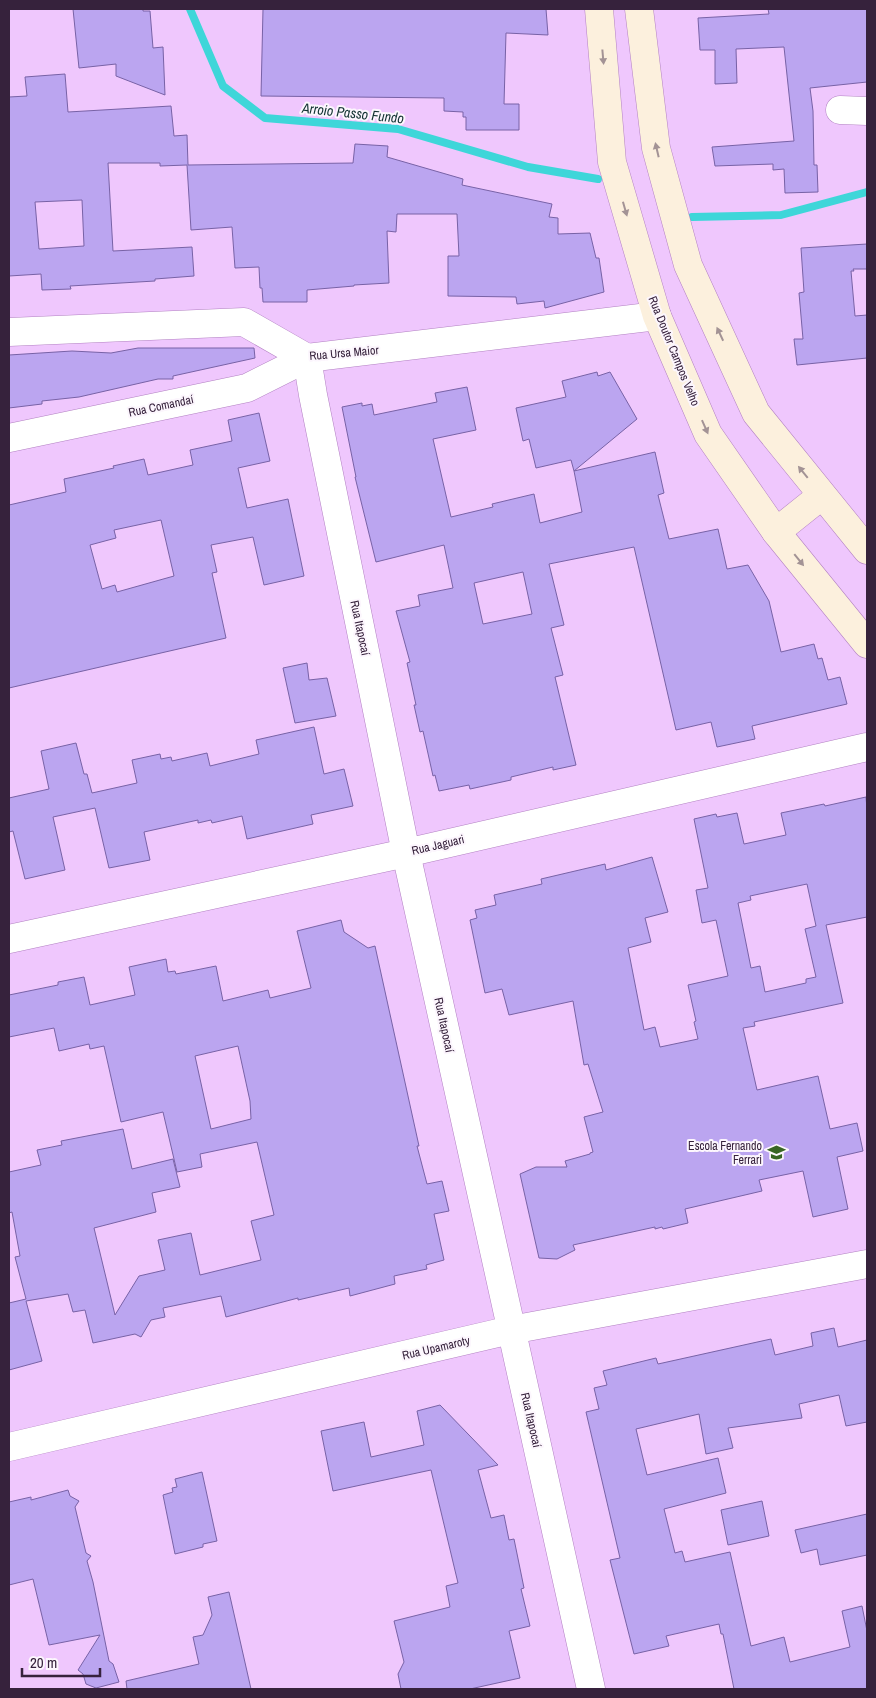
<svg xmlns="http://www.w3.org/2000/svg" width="876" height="1698" font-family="'Archivo Narrow',sans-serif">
	<rect width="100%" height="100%" fill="#efc7fd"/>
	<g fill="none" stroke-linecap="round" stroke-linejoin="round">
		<!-- stream -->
		<g stroke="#3ed6d9" stroke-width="8">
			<path d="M190 9 223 86 265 118 398 129 528 167 598 179"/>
			<path d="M692 217 781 215 867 192"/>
		</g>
	</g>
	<!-- building -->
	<g fill="#bba5f0" stroke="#7862a6" fill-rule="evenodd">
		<path d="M73 9H143V11H150L153 48 163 47 165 95 116 76V64L79 68Z"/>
		<path d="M263 9H546L548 35 506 33 504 104H519V130H466V117H463V112L444 111V98L261 96Z"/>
		<path d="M768 9H867V82L810 88 813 111 814 165H817L818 192 785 193 784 169 773 170V164L715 166 712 147 794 141 784 47 736 49 737 83 715 84V50H700L698 18 769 14Z"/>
		<path d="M65 74 68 112 171 106 174 136 187 135 188 165 353 163 355 144 388 146 387 157 463 179 462 185 552 204 549 217 558 218V234L590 233 596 258H599L604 292 545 308 544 301 517 304 516 297 448 296V256H459L457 214H397L396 232 387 231 389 283 354 285V286L307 290V302H263L262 288H260L259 267 235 268 232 227 191 230 187 165 160 166V163H108L113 251 192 247 194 276 155 279V281L70 286 71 289 42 290 41 274 9 276V97L27 96 25 77ZM82 200 84 246 39 249 35 202Z"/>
		<path d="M867 244V269H853L854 271H851L855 316 867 315V358L797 365 794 339H803L799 293 804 292 801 248Z"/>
		<path d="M138 348H254L255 358 173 376V379H158L79 397 42 401V404L9 408V355L72 351 111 353Z"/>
		<path d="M597 372 598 376 610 372 637 419 574 471 571 460 536 468 529 439 523 441 516 408 566 397 562 381Z"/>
		<path d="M467 387 476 430 433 439 451 517 493 507 492 504 534 494 540 523 582 512 574 471 655 452 664 493 658 495 669 539 718 529 727 569 748 565 769 601 781 652 814 644 818 659 822 658 828 680 840 677 847 704 752 726 755 739 717 747 711 722 676 730 634 547 549 564 564 625 551 628 563 675 555 677 576 765 553 770V767L511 777V780L470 789 469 785 439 791 435 775 433 776 423 731 420 732 414 705H416L407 663 410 662 396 611 420 606 418 595 453 588 444 545 376 562 355 477H356L342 407 362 403V406L372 404 374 415 437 402 435 393ZM523 572 532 614 483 624 474 583Z"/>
		<path d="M259 413 270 461 238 468 247 508 288 499 304 576 264 585 253 537 211 545 217 572 212 573 226 638 9 688V505L66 492 64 479 114 468 113 466 144 459 148 475 193 465 190 450 232 441 228 420ZM161 520 174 576 117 592 115 585 102 589 90 545 116 538 114 530Z"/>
		<path d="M307 663 309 680 327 678 336 716 295 723 283 668Z"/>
		<path d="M314 727 324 774 344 769 353 806 311 815 313 824 247 839 242 816 212 823 211 820 198 823V820L144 832 150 860 109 868 95 808 53 817 65 870 25 879 13 831 9 832V798L49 789 41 751 76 743 84 774H87L92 793 137 783 132 760 160 754 161 759 171 757 172 761 207 753 210 766 259 754 256 740Z"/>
		<path d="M866 797 867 809V917L826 925 843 1003 754 1022 755 1026 743 1028 757 1090 818 1076 830 1129 857 1123 863 1151 837 1157 848 1209 813 1217 803 1171 759 1180 762 1191 685 1209 688 1223 663 1229 662 1227 655 1229V1227L573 1245 575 1250 557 1259 539 1258 520 1174 536 1167H567L565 1161 590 1154V1153L593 1152 584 1117 603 1112 588 1064 584 1065 573 1001 509 1015 502 989 485 993 470 920 477 918 475 910 496 905 494 895 542 884 541 879 605 864 606 870 652 857 668 912 645 918 651 942 628 948 644 1030 655 1027 660 1047 698 1039 694 1022 696 1021 688 985 728 976 716 920 702 923 696 890 708 888 694 819 716 814 717 817 737 813 744 844 786 835 781 813 824 804 825 806ZM807 884 816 926 805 929 816 977 806 979V983L765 992 760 966 751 968 738 903 751 900 750 896Z"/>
		<path d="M341 920 344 932 368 948 375 946 419 1146H417L427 1184 442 1181 449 1211 434 1214 444 1260 426 1265 427 1269 394 1276 395 1284 350 1296 349 1288 298 1300V1298L226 1317 221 1296 163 1308 165 1317 151 1320 141 1337 135 1334 93 1343 85 1310 73 1312 68 1294 26 1301 42 1361 9 1370V1303L26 1299 15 1257 20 1256 12 1212 9 1213V1172L41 1165 37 1150 62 1145 61 1141 123 1129 132 1169 173 1159 180 1187 152 1193 156 1212 94 1228 115 1315 139 1276 165 1270 158 1240 191 1233 200 1275 261 1260 251 1221 274 1215 257 1142 200 1154 202 1167 177 1172 163 1112 121 1122 104 1046 90 1049 89 1044 59 1051 54 1028 9 1037V995L58 985V982L84 977 90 1005 135 995 129 967 166 959 168 972 175 971 176 974 216 966 223 1001 268 990 270 998 311 988 297 931ZM238 1046 250 1101 251 1119 211 1129 195 1056Z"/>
		<path d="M834 1328 838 1347 867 1340V1422L846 1426 839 1395 799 1404 802 1418 728 1428 733 1448 706 1454 699 1414 636 1429 647 1475 718 1458 726 1493 664 1509 675 1553 682 1551 685 1562 730 1552 751 1646 784 1637 790 1662 850 1647 842 1611 862 1606 867 1631V1689H734L723 1634H721L719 1624 666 1636 669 1646 634 1654 610 1560 620 1558 586 1412 599 1409 594 1388 607 1385 603 1371 656 1358 658 1364 771 1339 775 1355 813 1346 811 1333Z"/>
		<path d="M440 1405 498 1465 478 1470 491 1518 504 1515 509 1540 514 1539 524 1588 521 1589 530 1626 509 1631 520 1678 470 1689H401L398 1674 404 1662 394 1621 450 1607 446 1586 458 1583 431 1470 333 1491 321 1431 364 1422 371 1457 424 1445 417 1411Z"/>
		<path d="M202 1472 217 1541 203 1544V1547L175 1554 163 1495 173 1492 172 1488 177 1487 175 1479Z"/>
		<path d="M68 1490 70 1496 79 1501 75 1507 86 1553 91 1556 87 1561 93 1582 109 1661 113 1664 119 1682 96 1688 86 1684 83 1674 78 1670 100 1635 49 1645 33 1579 9 1585V1502L31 1497V1500Z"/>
		<path d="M762 1501 769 1536 728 1545 721 1510Z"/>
		<path d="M867 1514V1555L820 1565 817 1549 801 1553 795 1530Z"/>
		<path d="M229 1592 251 1689H127L126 1681 199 1664 193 1637 203 1635 212 1615 208 1597Z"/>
	</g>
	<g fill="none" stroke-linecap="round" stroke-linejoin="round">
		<defs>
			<g id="minor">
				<path d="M840 110 867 111"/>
				<path d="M9 332 244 322 307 358 313 395 406 853 591 1689"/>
				<path d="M9 939 406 853 867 747"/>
				<path d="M9 1447 511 1330 867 1264"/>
			</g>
			<path id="tertiary" d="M9 438 247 388 307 358 657 316"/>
			<g id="secondary">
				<path d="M599 9 612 162 657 316 708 434 776 532 867 644"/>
				<path d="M639 9 656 148 688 265 756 413 867 550"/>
				<path d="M776 532 821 496"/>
			</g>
		</defs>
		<!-- minor casing -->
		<use href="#minor" stroke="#b281c2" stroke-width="29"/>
		<!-- tertiary casing -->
		<use href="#tertiary" stroke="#b281c2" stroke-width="29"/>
		<!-- secondary casing -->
		<use href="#secondary" stroke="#b281c2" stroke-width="29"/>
		<!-- minor -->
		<use href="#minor" stroke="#fff" stroke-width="28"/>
		<!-- tertiary -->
		<use href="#tertiary" stroke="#fff" stroke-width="28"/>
		<!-- secondary -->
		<use href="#secondary" stroke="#fcf0dd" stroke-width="28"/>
	</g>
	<!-- one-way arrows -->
	<defs><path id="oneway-solid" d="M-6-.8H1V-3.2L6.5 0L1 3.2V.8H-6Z" transform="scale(1.25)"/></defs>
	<g fill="#a39395">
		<use href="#oneway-solid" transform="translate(603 57) rotate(85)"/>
		<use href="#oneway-solid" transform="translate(657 150) rotate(-103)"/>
		<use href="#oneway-solid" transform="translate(625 209) rotate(74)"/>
		<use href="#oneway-solid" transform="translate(720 334) rotate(-115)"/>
		<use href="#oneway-solid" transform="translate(705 427) rotate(66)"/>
		<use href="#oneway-solid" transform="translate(803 472) rotate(-129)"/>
		<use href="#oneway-solid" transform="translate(799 560) rotate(51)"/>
	</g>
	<!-- icons -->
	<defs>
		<symbol id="school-bare" viewBox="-9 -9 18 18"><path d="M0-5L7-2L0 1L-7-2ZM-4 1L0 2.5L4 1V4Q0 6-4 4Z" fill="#386524" stroke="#fcf6fd" stroke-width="2.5" paint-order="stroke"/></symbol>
	</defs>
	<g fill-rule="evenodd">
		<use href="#school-bare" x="764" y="1140" width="25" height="25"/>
	</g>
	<g text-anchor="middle" stroke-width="4" stroke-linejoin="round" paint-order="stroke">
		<!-- street labels -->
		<g font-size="12" fill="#36223c" stroke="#fcf6fd">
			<text transform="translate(674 351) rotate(68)" y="4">Rua Doutor Campos Velho</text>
			<text transform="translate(344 353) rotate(-5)" y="4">Rua Ursa Maior</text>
			<text transform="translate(161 406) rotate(-12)" y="4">Rua Comandaí</text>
			<text transform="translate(360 628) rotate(78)" y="4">Rua Itapocaí</text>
			<text transform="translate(438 845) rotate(-13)" y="4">Rua Jaguari</text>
			<text transform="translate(444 1025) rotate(78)" y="4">Rua Itapocaí</text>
			<text transform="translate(436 1348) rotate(-13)" y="4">Rua Upamaroty</text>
			<text transform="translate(531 1420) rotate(77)" y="4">Rua Itapocaí</text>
		</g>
		<!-- poi labels -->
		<g font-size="12" fill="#36223c" stroke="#fcf6fd" text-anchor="end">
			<text x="762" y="1150">Escola Fernando<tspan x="762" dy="14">Ferrari</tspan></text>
		</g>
		<!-- water labels -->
		<g font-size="14" font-style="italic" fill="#113131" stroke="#fcf6fd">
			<text transform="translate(353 113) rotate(6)" y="5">Arroio Passo Fundo</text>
		</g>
	</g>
	<!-- border -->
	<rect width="876" height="1698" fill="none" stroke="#36223c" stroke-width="20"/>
	<!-- scale -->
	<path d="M22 1668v8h78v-8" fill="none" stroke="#36223c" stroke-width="2.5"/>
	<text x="30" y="1668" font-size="15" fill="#36223c" stroke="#fcf6fd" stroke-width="4" paint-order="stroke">20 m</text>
</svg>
